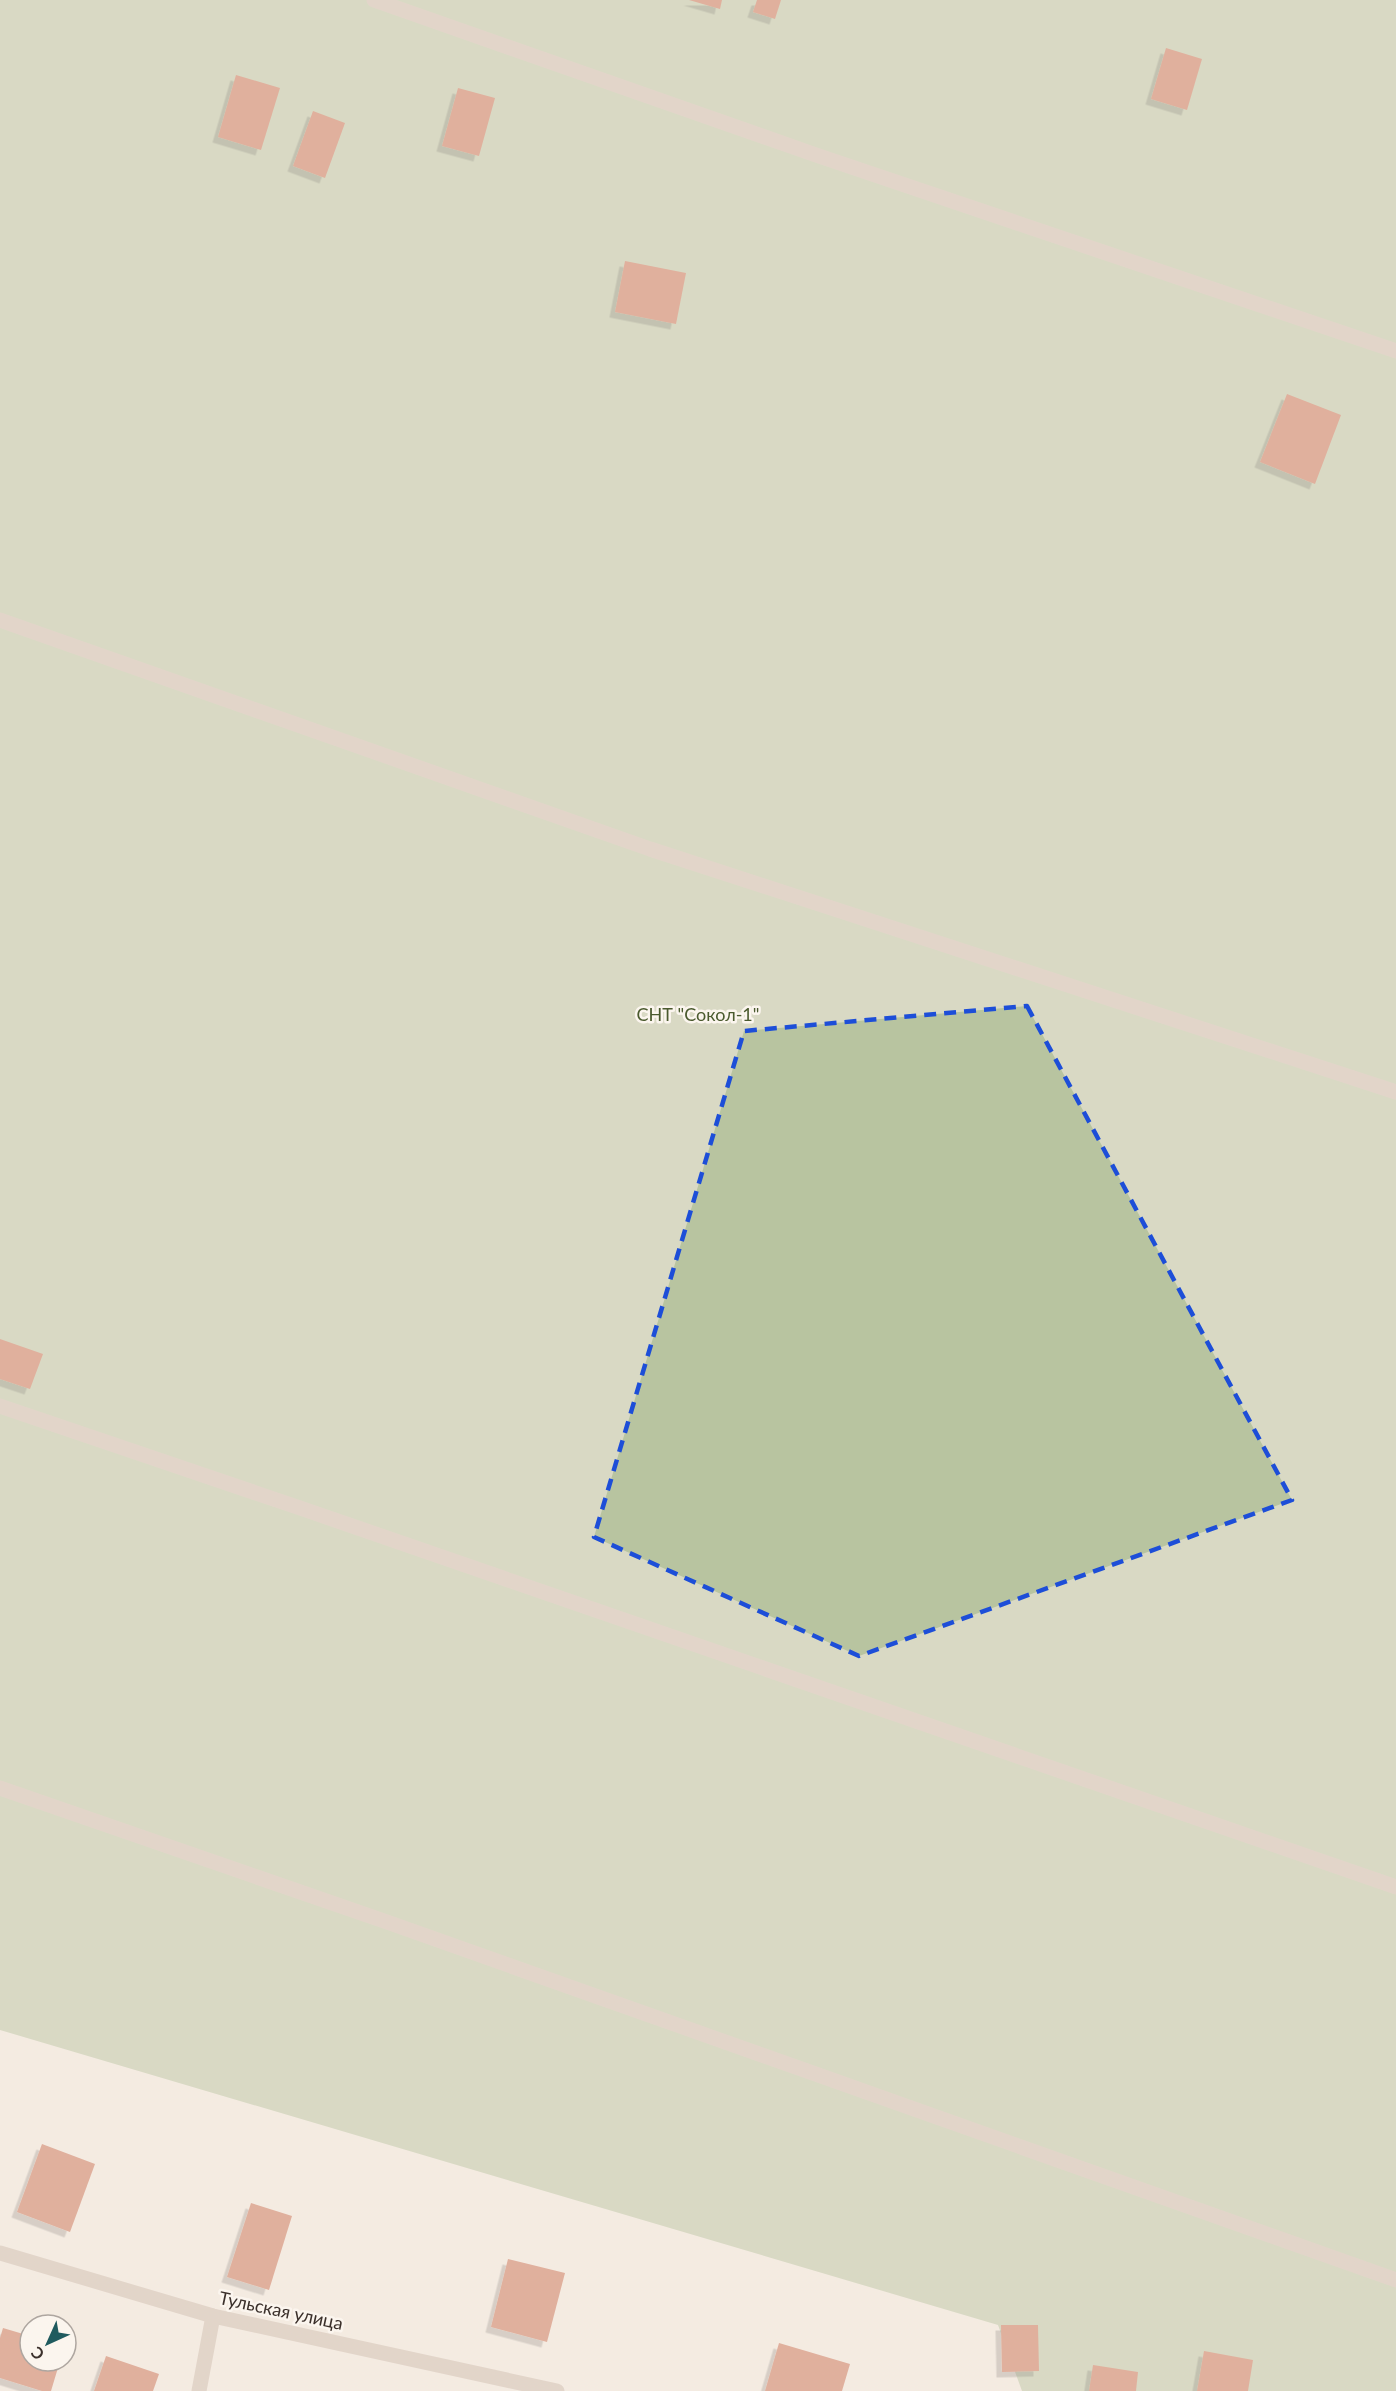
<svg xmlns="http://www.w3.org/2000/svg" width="1396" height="2391" font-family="Lato,sans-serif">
	<defs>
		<filter id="shadow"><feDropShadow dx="-5.5" dy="5.5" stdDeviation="0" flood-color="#0004"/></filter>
	</defs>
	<rect width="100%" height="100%" fill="#f4ebe1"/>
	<!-- green -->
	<path fill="#b8c4a0" d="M0 0H1396V2391H1022L998 2325 0 2030Z"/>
	<!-- building -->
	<g fill="#c8694b" filter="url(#shadow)">
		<path d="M689 0H722L720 9Z"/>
		<path d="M757 0H781L775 19 753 12Z"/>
		<path d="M1166 48 1202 59 1187 110 1151 99Z"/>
		<path d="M236 75 280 88 261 150 218 137Z"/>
		<path d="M458 88 495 98 479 156 442 146Z"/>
		<path d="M313 111 345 123 325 178 293 166Z"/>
		<path d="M625 261 686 273 676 324 615 312Z"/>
		<path d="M1287 394 1341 415 1315 484 1260 462Z"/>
		<path d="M0 1339 43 1354 30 1389 0 1379Z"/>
		<path d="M42 2144 95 2164 70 2232 17 2212Z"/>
		<path d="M251 2203 292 2216 269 2290 227 2277Z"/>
		<path d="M508 2259 565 2273 547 2342 491 2327Z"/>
		<path d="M1001 2325H1038L1039 2371 1002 2372Z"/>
		<path d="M3 2328 30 2336V2361H60L51 2391H42L0 2378V2338Z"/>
		<path d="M779 2343 850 2364 842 2391H765Z"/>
		<path d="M1204 2351 1253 2360 1248 2391H1197Z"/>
		<path d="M106 2356 159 2374 153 2391H94Z"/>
		<path d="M1093 2365 1138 2372 1136 2391H1089Z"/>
	</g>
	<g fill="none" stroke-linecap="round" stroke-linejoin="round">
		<!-- street -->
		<g stroke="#cdbbac" stroke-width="15">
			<path d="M374 0 816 155 1396 351"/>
			<path d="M0 620 650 849 1396 1092"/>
			<path d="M0 1406 306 1510 1396 1887"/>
			<path d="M0 1788 387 1922 1396 2280"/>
			<path d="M0 2253 213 2316 557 2391"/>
			<path d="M199 2391 213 2316"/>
		</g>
	</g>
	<!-- marked area -->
	<path d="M0 0H1396V2391H0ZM1027 1006 1292 1500 859 1656 594 1537 744 1031Z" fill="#f4ebe1" fill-opacity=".55" fill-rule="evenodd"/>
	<path fill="none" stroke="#1d4ed8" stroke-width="4.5" stroke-dasharray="12 8" stroke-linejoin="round" d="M1027 1006 1292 1500 859 1656 594 1537 744 1031Z"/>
	<g text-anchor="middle" stroke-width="5" stroke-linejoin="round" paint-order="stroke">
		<!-- park labels -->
		<g font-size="18" fill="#4a5a2e" stroke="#fbf5ee">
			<text x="698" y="1021">СНТ "Сокол-1"</text>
		</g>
		<!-- street labels -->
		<g font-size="18" fill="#3b302b" stroke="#fbf5ee">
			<text transform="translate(281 2311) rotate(12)" y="6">Тульская улица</text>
		</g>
	</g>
	<!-- north arrow -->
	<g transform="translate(48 2343) rotate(225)"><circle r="28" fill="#fbf5ee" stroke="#aea6a0" stroke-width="1.5"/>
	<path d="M0-4.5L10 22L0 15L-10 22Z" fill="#1f5a5e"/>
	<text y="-9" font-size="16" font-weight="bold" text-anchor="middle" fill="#3b302b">С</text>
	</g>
</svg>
